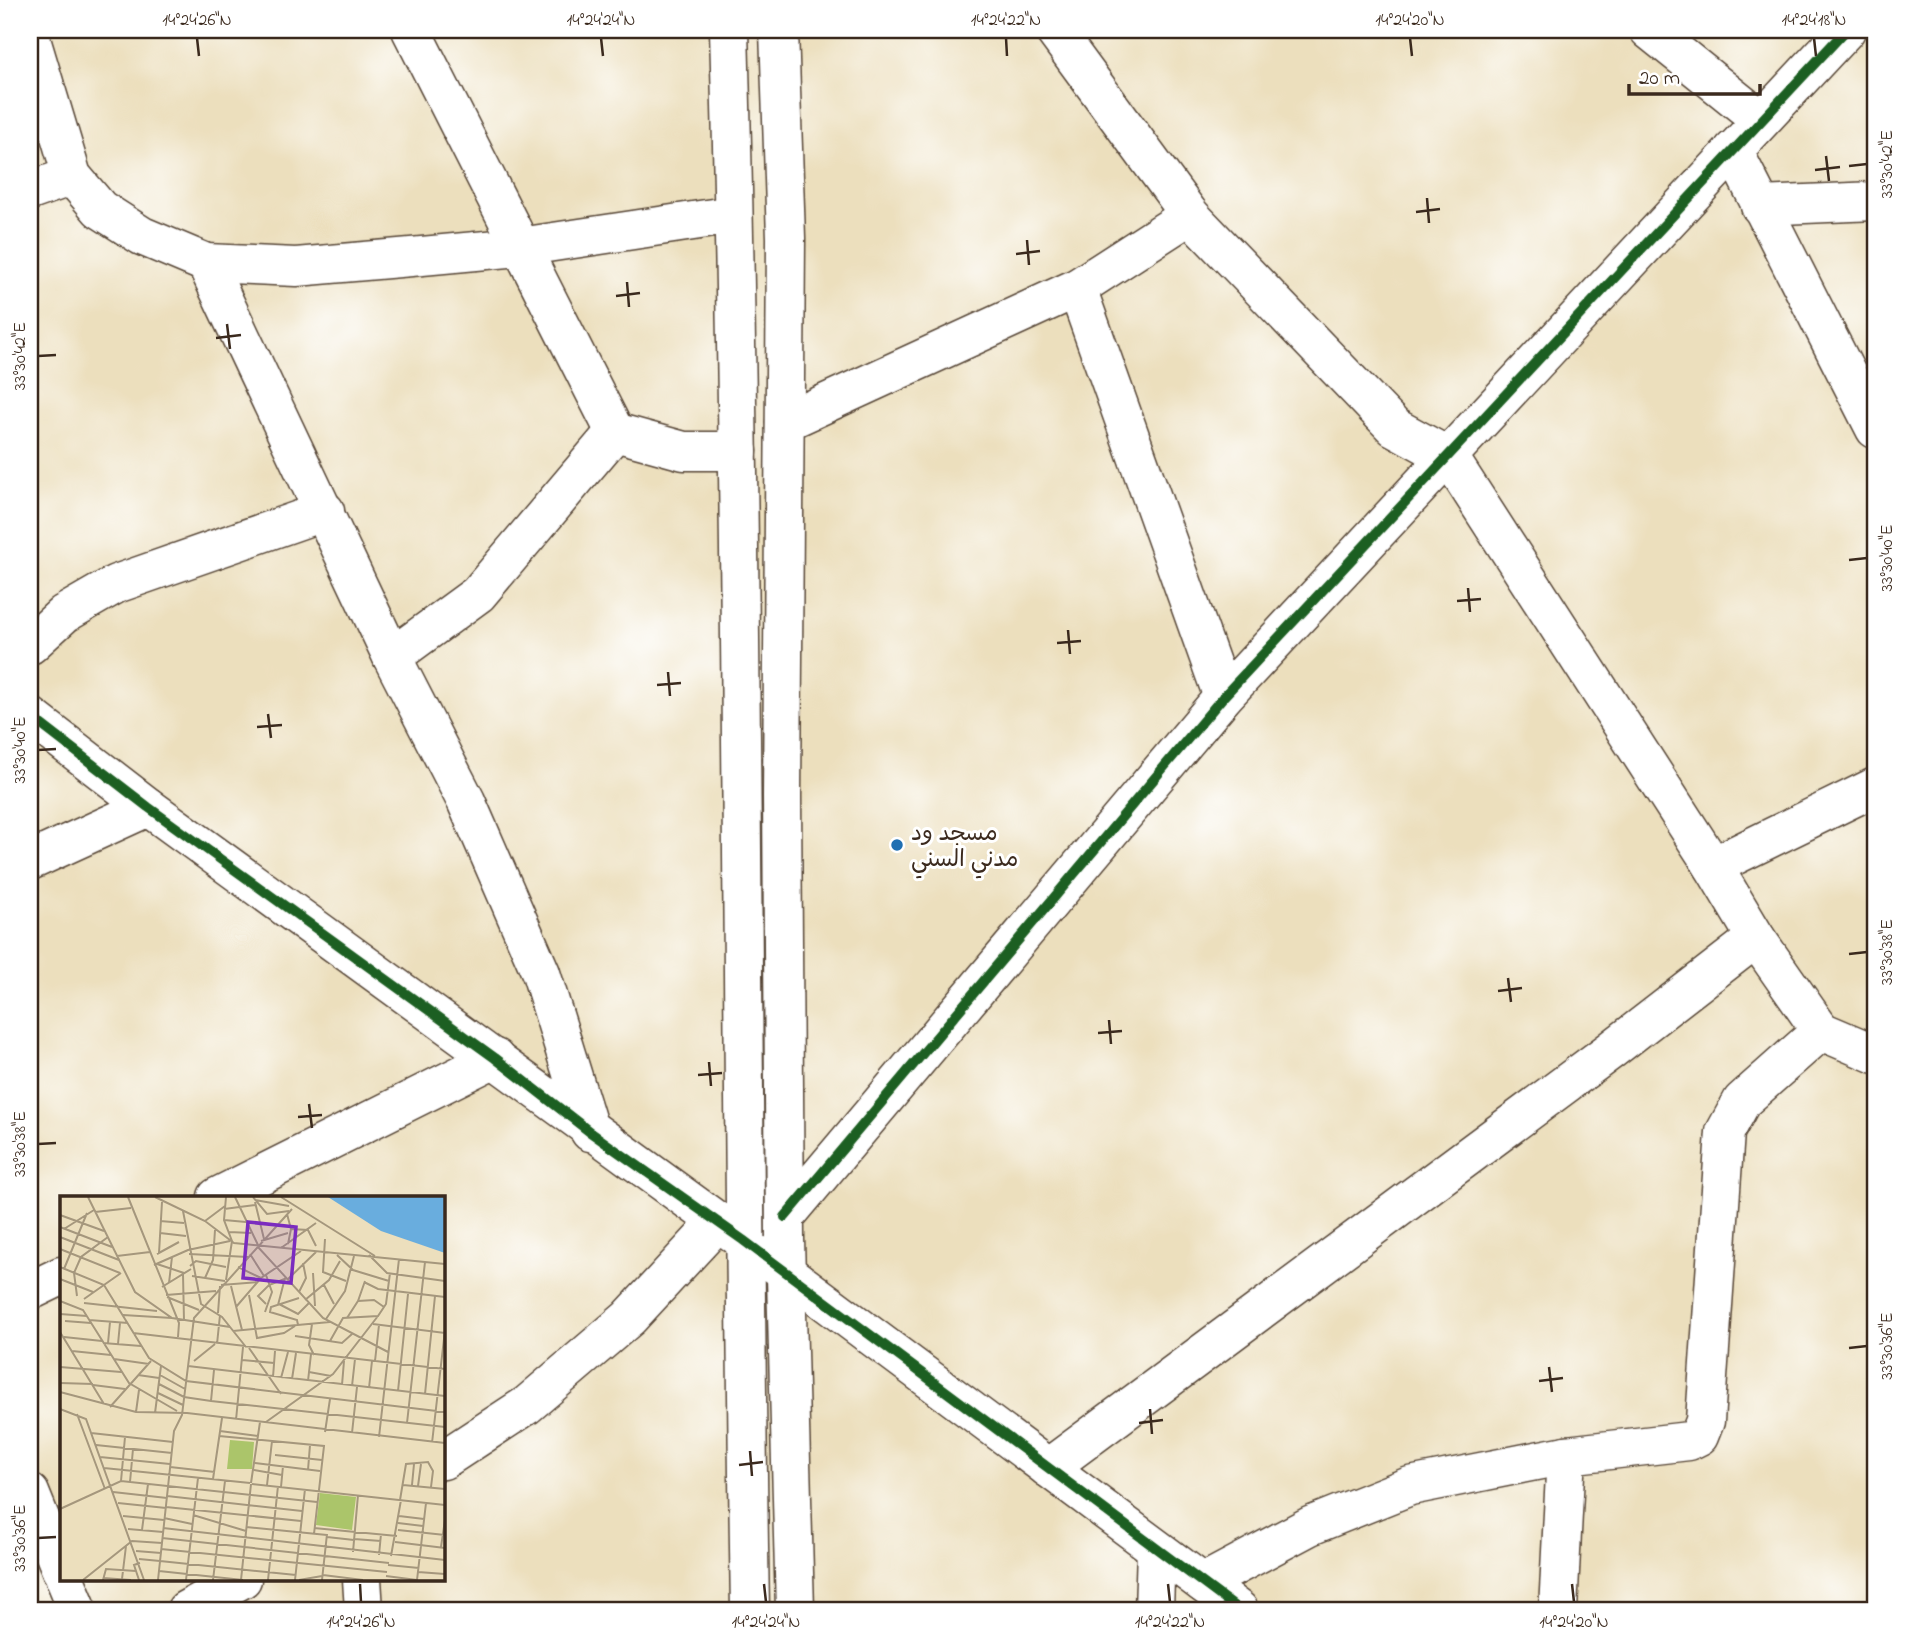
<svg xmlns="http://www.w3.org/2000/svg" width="1905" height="1640" font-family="'Indie Flower','Playpen Sans Arabic',sans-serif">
	<rect width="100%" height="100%" fill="#fff"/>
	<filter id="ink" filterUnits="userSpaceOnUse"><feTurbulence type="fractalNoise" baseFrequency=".0143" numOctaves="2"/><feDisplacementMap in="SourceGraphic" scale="14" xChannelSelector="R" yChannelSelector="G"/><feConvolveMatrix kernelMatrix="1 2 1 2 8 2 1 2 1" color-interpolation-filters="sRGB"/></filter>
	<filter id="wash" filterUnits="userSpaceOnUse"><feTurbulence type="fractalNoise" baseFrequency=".00686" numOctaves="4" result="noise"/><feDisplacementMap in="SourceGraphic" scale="28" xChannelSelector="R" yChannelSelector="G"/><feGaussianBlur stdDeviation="1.57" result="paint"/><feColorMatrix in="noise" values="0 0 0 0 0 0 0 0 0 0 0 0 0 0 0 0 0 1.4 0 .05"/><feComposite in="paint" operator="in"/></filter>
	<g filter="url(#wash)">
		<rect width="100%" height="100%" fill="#ecdfbd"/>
	</g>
	<g filter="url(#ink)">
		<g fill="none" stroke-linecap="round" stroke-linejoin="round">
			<defs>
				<g id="minor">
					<path d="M411 30 615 432 684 451H738"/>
					<path d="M1054 30 1190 215 1394 427 1449 457 1713 866 1756 938 1821 1031 1875 1054"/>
					<path d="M1649 30 1760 119"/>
					<path d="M30 36 72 176 100 209 142 236 206 263 296 267 411 257 520 247 733 215"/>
					<path d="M1733 150 1875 429"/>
					<path d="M30 191 72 176"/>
					<path d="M1760 206 1875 201"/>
					<path d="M206 263 392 657 466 801 541 973 590 1132"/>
					<path d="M1077 288 1223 697"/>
					<path d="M785 422 1077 288 1190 215"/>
					<path d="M30 645 64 614 116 584 325 511"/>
					<path d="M392 657 478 594 615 432"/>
					<path d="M30 716 148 807 743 1240"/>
					<path d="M30 861 148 807"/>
					<path d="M1713 866 1875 787"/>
					<path d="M217 1197 495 1058"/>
					<path d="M785 1217 1223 697 1846 30"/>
					<path d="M30 1291 61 1276"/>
					<path d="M443 1460 527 1405 629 1318 716 1224"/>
					<path d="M1048 1468 1610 1051 1756 938"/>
					<path d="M30 1493 61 1570"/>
					<path d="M65 1579 78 1610"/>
					<path d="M362 1579 364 1610"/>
					<path d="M1203 1583 1310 1526 1410 1486 1566 1455 1689 1441 1699 1436 1705 1421 1725 1132 1742 1101 1821 1031"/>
					<path d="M186 1610 242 1579"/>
					<path d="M1154 1610 1156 1549"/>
					<path d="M1558 1610 1566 1455"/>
				</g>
				<path id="tertiary" d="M764 1256 1239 1610"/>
				<g id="secondary">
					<path d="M729 30C744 556 741 1083 750 1610"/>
					<path d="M779 30 786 238 782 796 785 1239 795 1610"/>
				</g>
			</defs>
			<!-- minor casing -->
			<use href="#minor" stroke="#564536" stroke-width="41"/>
			<!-- tertiary casing -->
			<use href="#tertiary" stroke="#564536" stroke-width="41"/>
			<!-- secondary casing -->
			<use href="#secondary" stroke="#564536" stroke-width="41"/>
			<!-- minor -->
			<use href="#minor" stroke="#fff" stroke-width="38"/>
			<!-- tertiary -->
			<use href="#tertiary" stroke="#fff" stroke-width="38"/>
			<!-- secondary -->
			<use href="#secondary" stroke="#fff" stroke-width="38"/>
			<defs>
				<g id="cycleway">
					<path d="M30 716 148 807 495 1058 590 1132 743 1240 1239 1610"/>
					<path d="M785 1217 1223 697 1846 30"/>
				</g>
			</defs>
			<!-- cycleway casing -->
			<use href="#cycleway" stroke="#fff" stroke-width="15"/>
			<!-- cycleway -->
			<use href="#cycleway" stroke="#1b5e20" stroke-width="10"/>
		</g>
	</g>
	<!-- ticks -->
	<path fill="none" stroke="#3b2a1e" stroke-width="2.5" d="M197 38 199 56M601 38 603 56M1006 38 1007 56M1410 38 1412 56M1814 38 1816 56M1826 156 1829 181M1849 166 1867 164M1815 170 1840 167M1427 198 1429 223M1416 212 1440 209M1027 240 1029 265M1016 254 1040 251M627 282 629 307M616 296 640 293M227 324 230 349M216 338 241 335M38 356 56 355M1849 560 1867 558M1468 588 1470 612M1457 601 1481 599M1068 630 1070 654M1057 643 1081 641M668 672 670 696M657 685 681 683M268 714 271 738M257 727 282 725M38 750 56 749M1849 954 1867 952M1508 978 1511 1002M1498 991 1522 988M1109 1020 1111 1044M1098 1033 1122 1031M709 1062 711 1086M698 1075 722 1073M309 1104 312 1128M298 1117 322 1115M38 1144 56 1143M1849 1348 1867 1346M1549 1367 1552 1392M1539 1381 1563 1378M1150 1409 1152 1434M1139 1423 1163 1420M750 1451 752 1476M739 1465 763 1462M38 1538 56 1537M360 1584 361 1602M764 1584 766 1602M1168 1584 1170 1602M1572 1584 1574 1602"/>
	<!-- markers -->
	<circle fill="#1f6fb2" stroke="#fff" stroke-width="2.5" cx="897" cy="845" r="7"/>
	<g text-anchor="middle" stroke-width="6" stroke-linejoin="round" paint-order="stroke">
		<!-- poi labels -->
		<g font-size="23" fill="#3b2a1e" stroke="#fff" text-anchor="start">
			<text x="911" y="840">مسجد ود<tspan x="911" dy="26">مدني السني</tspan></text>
		</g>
	</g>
	<!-- overview -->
	<g transform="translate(60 1196)">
		<rect width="385" height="385" fill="#ecdfbd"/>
		<path d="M170 244 194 246 192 273H167ZM260 297 296 301 292 334 256 329Z" fill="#abc56a"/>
		<path d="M268 1H385V57L321 35Z" fill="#69adde"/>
		<path fill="none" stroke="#a5977d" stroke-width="2" d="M28 1 75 96 112 122 170 131M68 1 119 127 118 141M95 1 145 25 174 47 385 68M175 1 198 49M193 1 207 18 229 15M221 1 315 60M195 4 229 10M195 6 204 43M164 13 195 9M123 15 141 108 162 121 186 151M35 16 71 12M227 18 231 33 228 48M0 19 44 35M164 24 186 26M100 25 124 27M145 25 165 10M0 31 52 51M4 33 34 14M231 33 248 34 256 50M169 36 191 37M100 37 126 40M0 41 59 64M265 43 263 76 286 85M201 45 228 37M198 51 263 122 328 156M221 52 256 27M0 53 60 77M99 57 102 6M97 58 119 46M129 58 188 61M190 58 204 80M277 59 293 74 329 85M309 59 327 77 385 85M57 60 90 56M97 68 124 77M94 69 128 54 170 45M130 70 136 65 166 71M0 71 44 89 89 162 126 185 385 216M178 71 201 82M4 73 27 17M253 77 255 110M123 78 124 125M132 80 165 85M145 82 153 64 155 34M0 83 33 96M228 83 256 56M166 84 172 45 164 24 166 1M304 86 318 93 385 101M109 87 112 61M161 89 198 86M264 89 274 108M171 90 182 134M102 91 131 73M239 96 246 82 243 67M106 99 156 95M189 99 197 142 224 137 235 130M17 100 14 77 21 61 48 41M107 101 139 114M24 103 61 77M245 104 269 84 280 65M0 105 23 114 69 187 117 215M298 105 305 85M24 107 97 115M206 108 198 100 209 89 227 82M219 108 238 118 249 107M218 109 225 82M176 111 201 82 241 55M205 116 212 96 206 79M158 117 160 90M0 118 27 120M63 119 112 122M287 122 298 105 314 104 324 111M266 123 285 95 294 60M29 124 68 127M5 125 31 127M252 128 249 149 254 159M313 128 385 137M238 129 237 124 210 116 211 111 239 102M173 135 270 126M0 136 44 208M73 137 385 173M235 140 282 147 292 138M4 141 42 145M270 145 283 122 318 120 326 108 330 77M43 147 81 150M48 147 50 126M58 148 60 127M157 148 160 119M189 152 221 198M12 155 51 159M54 163 89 168M182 164 214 167M134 165 155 148M315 165 319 129M128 170 385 200M0 171 61 176M249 176 271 180M78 179 99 182M100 179 125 193M213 181 215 155M221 182 228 156M232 183 236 157M248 185 251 158M0 187 33 188M99 188 124 201 151 205 385 231M33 189 65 193M282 189 284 165M292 190 295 163M309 192 312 165M338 195 348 98M0 196 76 216 127 217 385 247M98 197 123 209M365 198 375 100M151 205 154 174M50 211 91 165M0 213 26 223 84 384M76 216 79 194M95 217 101 170M17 218 45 293M176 224 183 151M206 226 273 178 318 120M347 227 365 66M160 235 198 240M265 236 270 203M31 237 113 246M292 237 297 191M159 240 264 250 254 338M319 241 339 63M372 247 385 134M36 249 112 257M215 259 262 264M40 261 110 268M195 267 260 275M110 271 155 276M44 272 190 287M194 274 222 279M248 274 250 249M153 283 162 222M61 285 65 241M70 286 73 253M191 287 200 226M192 288 385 309M207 289 212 245M343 289 385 293M352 289 354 268M358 290 361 268M221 291 223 270M53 296 107 302M107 300 242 315M340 304 346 268 368 266 373 275 371 291M58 307 106 312M106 311 241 325M0 313 61 285 257 306M133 319 186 335M63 320 104 324M339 320 364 323M104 322 132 328M338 327 363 330M186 331 267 339M103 332 385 364M254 332 337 340M68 333 103 336M82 334 88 288M338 334 385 339M267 341 294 344M102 342 329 367M294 343 321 345M335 346 385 352M381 351 385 324M101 353 327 376M76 355 101 357M293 356 298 299M319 359 321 338M331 360 341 304M79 363 100 365M100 365 236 379M328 369 359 372M99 375 183 384M358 376 385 378M263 379 303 384M326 380 357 384M43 382 71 384M62 383 66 350M23 384 72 345 102 347M43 384 46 373 76 375M79 384 74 369 80 367M98 384 114 235 122 219 134 122 232 13M126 384 138 282M153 384 165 285M181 384 191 288M208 384 218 290M235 384 245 293M239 384 262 380M262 384 267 338M357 384 366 307"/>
		<path fill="#7b2cbf" fill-opacity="0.15" stroke="#7b2cbf" stroke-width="3.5" d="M188 26 236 31 231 87 183 82Z"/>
		<rect width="385" height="385" fill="none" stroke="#3b2a1e" stroke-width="3.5"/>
	</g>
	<!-- margin -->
	<rect width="1905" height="1640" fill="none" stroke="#fff" stroke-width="77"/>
	<!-- scale -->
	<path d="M1629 84v10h131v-10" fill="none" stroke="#3b2a1e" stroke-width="3.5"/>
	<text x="1639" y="84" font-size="21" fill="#3b2a1e" stroke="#ffffff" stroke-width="5" paint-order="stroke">20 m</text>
	<rect x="38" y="38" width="1829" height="1564" fill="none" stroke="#3b2a1e" stroke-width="2.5"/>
	<g font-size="18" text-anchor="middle" fill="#3b2a1e">
		<text x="197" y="25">14°24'26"N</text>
		<text x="601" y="25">14°24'24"N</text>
		<text x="1006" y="25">14°24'22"N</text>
		<text x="1410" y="25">14°24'20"N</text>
		<text x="1814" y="25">14°24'18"N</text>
		<text transform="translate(1886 164) rotate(-90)" y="6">33°30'42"E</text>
		<text transform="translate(19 356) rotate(-90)" y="6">33°30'42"E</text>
		<text transform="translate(1886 558) rotate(-90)" y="6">33°30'40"E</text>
		<text transform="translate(19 750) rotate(-90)" y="6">33°30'40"E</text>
		<text transform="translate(1886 952) rotate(-90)" y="6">33°30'38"E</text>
		<text transform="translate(19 1144) rotate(-90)" y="6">33°30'38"E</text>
		<text transform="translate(1886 1346) rotate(-90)" y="6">33°30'36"E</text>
		<text transform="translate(19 1538) rotate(-90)" y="6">33°30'36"E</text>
		<text x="361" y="1627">14°24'26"N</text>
		<text x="766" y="1627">14°24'24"N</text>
		<text x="1170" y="1627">14°24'22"N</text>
		<text x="1574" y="1627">14°24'20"N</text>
	</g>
</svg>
